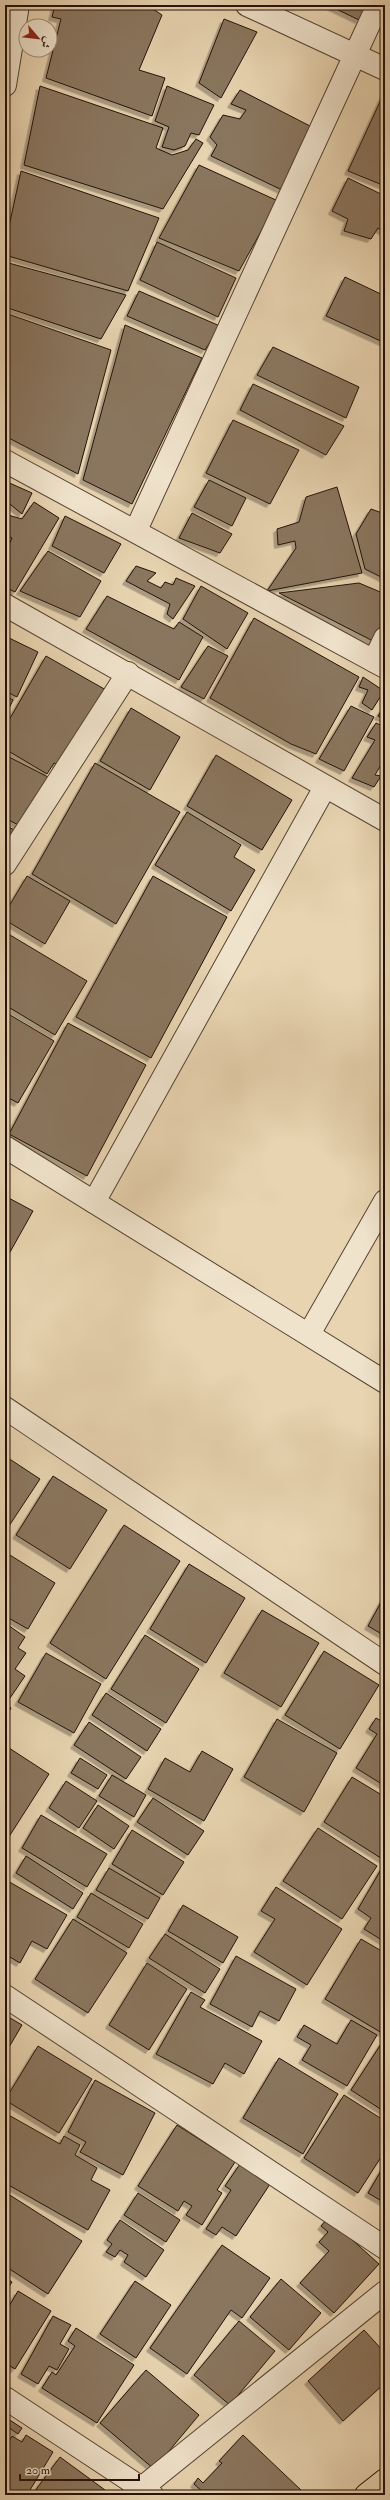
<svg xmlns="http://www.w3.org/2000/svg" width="390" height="2500" font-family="'IM FELL Double Pica',Amiri,serif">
	<defs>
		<filter id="shadow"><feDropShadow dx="-3.5" dy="3.5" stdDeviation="0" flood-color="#0004"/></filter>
	</defs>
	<rect width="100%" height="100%" fill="#e8d4b1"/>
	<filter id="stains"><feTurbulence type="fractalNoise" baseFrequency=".005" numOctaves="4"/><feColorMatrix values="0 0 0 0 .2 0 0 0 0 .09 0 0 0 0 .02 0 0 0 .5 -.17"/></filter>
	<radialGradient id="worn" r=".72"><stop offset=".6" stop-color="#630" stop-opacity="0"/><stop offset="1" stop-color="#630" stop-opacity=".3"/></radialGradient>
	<!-- building -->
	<g fill="#8a765f" stroke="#241106" filter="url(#shadow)">
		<path d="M55 5H152L150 7 162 15 139 70 165 78 152 116 46 78 61 19 52 17Z"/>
		<path d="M328 5H367L359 20Z"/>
		<path d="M224 19 257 32 221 98 199 83Z"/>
		<path d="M40 86 163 128 156 148 172 155 188 150 196 139 203 143 163 209 24 165Z"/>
		<path d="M167 86 214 105 199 135 191 133 185 146 174 150 162 147 169 127 155 121Z"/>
		<path d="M240 90 310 126 282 190 211 156 217 145 210 137 223 115 240 119 246 110 231 104Z"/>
		<path d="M385 91V186L348 171Z"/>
		<path d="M199 165 278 201 239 271 159 238Z"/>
		<path d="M21 171 159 218 128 291 5 255V245Z"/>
		<path d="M348 178 385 196V233L378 228 371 239 344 231 348 219 332 211Z"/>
		<path d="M157 242 236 278 218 317 140 280Z"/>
		<path d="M5 262 126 295 101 339 5 307Z"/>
		<path d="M345 277 385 296V343L326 316Z"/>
		<path d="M139 291 220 326 205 350 127 316Z"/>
		<path d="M5 313 111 350 78 474 5 436Z"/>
		<path d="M125 325 202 358 132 504 83 480Z"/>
		<path d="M273 347 359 387 346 418 257 375Z"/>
		<path d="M253 384 344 426 326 455 240 410Z"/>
		<path d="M233 420 299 450 270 504 206 473Z"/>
		<path d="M209 480 246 498 232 526 194 507Z"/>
		<path d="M5 481 32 493 22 514 5 500Z"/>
		<path d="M337 487 362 573 267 591 296 548 295 541 278 545 277 529 299 522 306 497Z"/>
		<path d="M34 502 59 518 15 592 5 587V554L12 538 5 535V522L8 515 22 519Z"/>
		<path d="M371 509 385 514V579L365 569 356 534Z"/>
		<path d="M192 513 232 534 220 553 179 538Z"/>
		<path d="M65 516 121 544 104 573 52 546Z"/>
		<path d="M48 551 101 581 80 617 20 591Z"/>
		<path d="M136 566 156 573 147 581 161 588 165 582 173 585 176 578 195 586 173 619 167 614 170 604 126 581Z"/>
		<path d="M359 583 385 594V618L373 641 279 593Z"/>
		<path d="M201 586 248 613 227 649 183 619Z"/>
		<path d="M107 596 174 629 179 622 203 637 179 680 86 629Z"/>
		<path d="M254 618 359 677 316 754 291 744 210 698Z"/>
		<path d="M5 636 38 652 17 697 5 691Z"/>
		<path d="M208 646 228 656 204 699 181 687Z"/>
		<path d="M46 656 106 690 62 767 54 763 47 774 5 749V727Z"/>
		<path d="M363 677 384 691 372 710 362 703 368 690 359 687Z"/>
		<path d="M5 696 13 700 5 717Z"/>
		<path d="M385 705V719L378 716Z"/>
		<path d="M351 706 374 717 344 771 319 759Z"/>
		<path d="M131 708 180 737 150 790 100 761Z"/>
		<path d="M376 723 385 727V758L375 775 381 776 374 787 352 778 375 740 367 737Z"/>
		<path d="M5 755 50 778 24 828 5 818Z"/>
		<path d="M216 755 292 800 262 850 187 806Z"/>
		<path d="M95 763 180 812 116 924 32 874Z"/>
		<path d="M187 812 241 845 234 857 255 870 231 911 155 865Z"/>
		<path d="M5 825 18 832 5 855Z"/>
		<path d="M27 876 70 901 45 944 5 920V913Z"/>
		<path d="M153 876 227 917 151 1058 76 1017Z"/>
		<path d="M5 932 87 981 55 1035 5 1005Z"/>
		<path d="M5 1012 54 1041 18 1103 5 1096Z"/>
		<path d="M68 1023 146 1065 87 1176 9 1134Z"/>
		<path d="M5 1196 33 1211 5 1261Z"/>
		<path d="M5 1456 40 1479 5 1532Z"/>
		<path d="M53 1476 107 1510 70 1569 16 1535Z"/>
		<path d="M124 1525 180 1561 106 1679 50 1643Z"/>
		<path d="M5 1552 55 1583 28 1629 5 1616Z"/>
		<path d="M189 1564 245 1598 206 1663 150 1629Z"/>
		<path d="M385 1595V1636L368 1626Z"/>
		<path d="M262 1610 319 1643 281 1707 224 1673Z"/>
		<path d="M5 1623 25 1637 18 1648 26 1653 15 1669 25 1676 8 1701 5 1699Z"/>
		<path d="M145 1635 199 1669 166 1723 111 1689Z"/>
		<path d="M324 1651 379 1685 340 1749 285 1715Z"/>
		<path d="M46 1653 101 1684 74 1733 18 1702Z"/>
		<path d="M106 1693 161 1729 147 1751 92 1715Z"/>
		<path d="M5 1704 11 1708 5 1719Z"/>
		<path d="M376 1718 385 1723V1786L356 1768 377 1734 369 1729Z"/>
		<path d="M277 1719 337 1753 304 1812 244 1777Z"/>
		<path d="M89 1722 141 1757 126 1779 74 1745Z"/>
		<path d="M9 1748 49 1774 5 1843V1755Z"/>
		<path d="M202 1751 233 1769 204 1821 148 1789 165 1758 190 1772Z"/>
		<path d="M80 1758 107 1775 98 1789 71 1773Z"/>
		<path d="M112 1775 146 1795 134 1817 99 1796Z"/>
		<path d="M352 1777 385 1797 384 1860 324 1822Z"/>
		<path d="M66 1781 97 1801 79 1828 49 1808Z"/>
		<path d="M153 1798 204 1831 188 1855 137 1822Z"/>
		<path d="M98 1805 129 1826 114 1849 83 1828Z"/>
		<path d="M41 1815 107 1854 87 1887 22 1848Z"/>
		<path d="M318 1828 377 1866 342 1919 283 1881Z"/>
		<path d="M132 1830 184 1862 163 1895 112 1864Z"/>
		<path d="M26 1856 83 1893 73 1909 16 1873Z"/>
		<path d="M383 1866 385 1867V1942L364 1929 371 1918 358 1909Z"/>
		<path d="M109 1868 160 1898 148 1919 96 1890Z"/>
		<path d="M6 1880 67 1915 47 1949 32 1941 20 1963 5 1954Z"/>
		<path d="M276 1887 342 1929 307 1985 254 1952 275 1919 261 1911Z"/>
		<path d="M91 1893 143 1924 129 1948 77 1917Z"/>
		<path d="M183 1905 238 1937 223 1963 168 1931Z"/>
		<path d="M73 1919 127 1953 88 2013 35 1979Z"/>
		<path d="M165 1934 220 1969 205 1993 149 1958Z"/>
		<path d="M361 1939 385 1953V2028L382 2033 325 1999Z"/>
		<path d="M236 1956 296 1989 279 2021 260 2011 252 2027 210 2004Z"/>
		<path d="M147 1963 187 1989 149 2050 109 2025Z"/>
		<path d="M191 1992 205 2000 200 2007 262 2041 244 2074 225 2063 213 2084 156 2054Z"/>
		<path d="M5 2015 22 2025 5 2054Z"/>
		<path d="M351 2020 377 2035 347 2086 302 2060 311 2045 297 2037 304 2025 337 2044Z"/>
		<path d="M383 2041 385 2043V2112L351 2090Z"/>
		<path d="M38 2046 92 2079 59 2133 5 2100Z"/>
		<path d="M279 2058 338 2094 303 2154 243 2118Z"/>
		<path d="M95 2080 155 2113 123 2175 80 2152 86 2142 68 2132Z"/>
		<path d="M344 2095 385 2121V2151L358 2193 304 2158Z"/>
		<path d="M5 2113 60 2144 64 2136 80 2145 75 2155 97 2168 91 2180 110 2190 88 2230 5 2183Z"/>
		<path d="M177 2125 235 2162 217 2190 222 2193 202 2225 186 2215 192 2206 184 2201 178 2211 138 2186Z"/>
		<path d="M240 2164 270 2184 236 2236 222 2227 216 2235 206 2229 231 2190 225 2186Z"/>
		<path d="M385 2164V2203L368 2193Z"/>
		<path d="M5 2192 82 2241 48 2294 5 2266Z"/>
		<path d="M138 2193 180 2220 166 2242 124 2215Z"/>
		<path d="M328 2218 379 2264 334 2313 300 2283 329 2251 319 2242 328 2232 321 2226Z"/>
		<path d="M120 2220 164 2250 146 2277 124 2262 128 2255 120 2250 115 2257 106 2252 112 2244 107 2240Z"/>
		<path d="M222 2245 270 2278 242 2318 231 2310 187 2374 150 2348Z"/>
		<path d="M5 2278 12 2282 5 2293Z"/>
		<path d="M281 2279 321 2313 289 2350 250 2317Z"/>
		<path d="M135 2281 171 2305 136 2358 100 2334Z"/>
		<path d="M18 2291 51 2311 15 2369 5 2363V2313Z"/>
		<path d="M53 2316 71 2325 60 2344 69 2349 57 2370 49 2366 38 2384 21 2374Z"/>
		<path d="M239 2321 275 2351 230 2405 194 2375Z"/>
		<path d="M76 2328 134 2365 97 2423 42 2388 52 2372 56 2375 75 2346 68 2341Z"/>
		<path d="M364 2330 385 2353V2383L343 2421 308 2381Z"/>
		<path d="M146 2370 199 2415 154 2469 100 2423Z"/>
		<path d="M5 2417 22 2428 18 2434 8 2427 5 2432Z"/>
		<path d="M26 2435 53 2452 27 2495H5V2448L12 2436 22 2442Z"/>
		<path d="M243 2435 302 2491 298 2495H206L194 2484 198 2478 203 2483 222 2463 219 2461Z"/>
		<path d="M60 2457 105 2490 101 2495H32Z"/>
	</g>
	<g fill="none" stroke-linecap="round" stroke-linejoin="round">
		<defs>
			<g id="minor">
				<path d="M247 5 385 69"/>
				<path d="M5 85 18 5"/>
				<path d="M5 461 385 667"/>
				<path d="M136 530 378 5"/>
				<path d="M5 605 385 820"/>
				<path d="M374 661 385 638"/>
				<path d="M5 864 128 673"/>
				<path d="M5 1147 385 1382"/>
				<path d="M94 1202 325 787"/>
				<path d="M309 1334 385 1201"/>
				<path d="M5 1408 385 1664"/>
				<path d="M5 1996 385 2248"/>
				<path d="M5 2398 152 2495"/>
				<path d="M133 2495 385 2292"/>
			</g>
			<path id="major" d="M366 2495 385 2480"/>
		</defs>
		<!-- minor casing -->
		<use href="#minor" stroke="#554231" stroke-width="24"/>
		<!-- major casing -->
		<use href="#major" stroke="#241106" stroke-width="24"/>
		<!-- minor -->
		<use href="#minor" stroke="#f0e3cc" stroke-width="22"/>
		<!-- major -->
		<use href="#major" stroke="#e8d4b1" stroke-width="22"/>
	</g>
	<!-- margin -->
	<rect width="390" height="2500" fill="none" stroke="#e8d4b1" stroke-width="20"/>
	<rect x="6" y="6" width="378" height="2488" fill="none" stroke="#241106" stroke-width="2"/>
	<rect x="10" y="10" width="370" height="2480" fill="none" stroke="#241106"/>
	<!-- north arrow -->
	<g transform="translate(38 38) rotate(118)"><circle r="19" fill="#f0e3cc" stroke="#9e8f7d"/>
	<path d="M0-3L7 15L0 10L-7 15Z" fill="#8f2418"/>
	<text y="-6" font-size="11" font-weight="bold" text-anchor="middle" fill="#241106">ش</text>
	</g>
	<!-- scale -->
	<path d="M20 2474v6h119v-6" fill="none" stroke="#241106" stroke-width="2"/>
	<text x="26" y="2474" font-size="12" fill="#241106" stroke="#f0e3cc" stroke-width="3" paint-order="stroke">20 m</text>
	<rect width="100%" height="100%" filter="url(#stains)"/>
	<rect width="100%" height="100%" fill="url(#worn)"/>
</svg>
